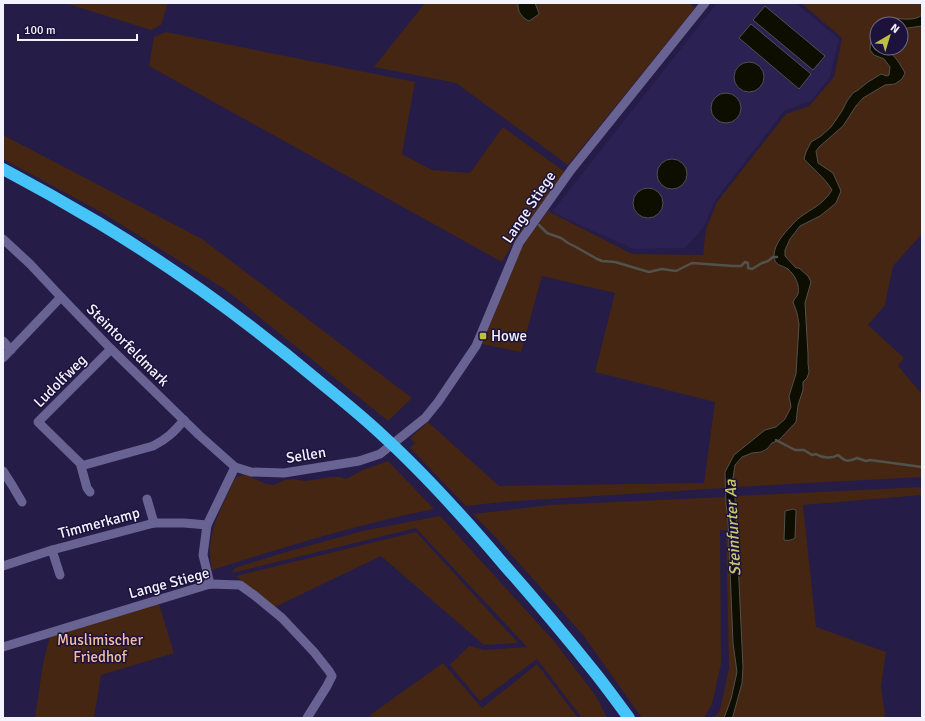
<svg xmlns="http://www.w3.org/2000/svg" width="925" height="721" font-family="Signika,sans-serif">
	<rect width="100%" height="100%" fill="#251c47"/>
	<!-- built -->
	<path fill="#2b2153" d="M717 3H796L839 39 830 77 811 101 784 111 714 202 704 227 685 248 634 249 593 231 552 212Z"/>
	<!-- green -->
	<g fill="#452613">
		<path d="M65 3H168L161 25 151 30Z"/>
		<path d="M425 3H689L695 8 568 165 456 83 374 67Z"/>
		<path d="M801 3H922V15C915 21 903 19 894 18L886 24H877L874 55 884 59 890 67 889 75 887 76 868 82 858 90 853 93 847 101 842 111 831 127 821 136 811 142 814 170 826 181 832 190C820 212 780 226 775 250 775 253 774 255 774 257 775 259 777 263 778 265L788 269 795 277 798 288 797 296 793 302 797 313 799 324 796 374 789 396 791 407 785 419 776 427 765 430 725 472V488L502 502 466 506 410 448 415 443 410 438 428 422 499 486 704 483 715 402 595 372 615 293 542 276 521 352 482 344 522 245 548 211 632 254 703 255 706 229 717 202 786 114 809 106 834 77 842 38Z"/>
		<path d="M922 26V234L893 266 885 305 868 325 904 358 898 366 922 394V477L734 487 733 478 735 465 742 457 752 453 761 452 767 449 772 443 779 440 796 422 798 405 803 390V382L807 378 809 372 808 363V354L805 303 811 282 808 276 799 268H796L785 256V250L790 239 801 226 810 220 841 191 818 163 816 151 819 147 843 126 856 106 863 98 885 85 895 84 890 52 880 48H901V29Z"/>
		<path d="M166 32 415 82 402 154 432 170 470 173 503 127 565 172 513 243 502 262 149 66 154 37Z"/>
		<path d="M3 135 202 239 412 398 388 421 226 290 101 212 3 159Z"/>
		<path d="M388 461 434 509C359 524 285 547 212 570 211 564 210 557 210 551 210 526 224 503 234 480L237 477 242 475H246L266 484 273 485 285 480 293 479 305 481 330 477H340L346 479 363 470Z"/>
		<path d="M922 487V495L803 505 816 627 886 652 881 686 885 715 883 718H732L742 683 743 667 735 496Z"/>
		<path d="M726 497 728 520 733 643 737 672 731 699 724 718H714L720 710 729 668 726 530H720L721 664 712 704 704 718H642L583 635 499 541 473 514 550 505Z"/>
		<path d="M440 516 554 641 596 696 607 718H582L537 659 480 701 450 665 469 646 485 650 527 647 416 528 232 573 235 568 279 554 362 531Z"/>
		<path d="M416 532 518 643 484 645 381 556 275 607 236 576Z"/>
		<path d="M159 604 174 653 101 675 94 718H35L43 664 50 636Z"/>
		<path d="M443 663 482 708 537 664 578 718H373L370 715Z"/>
	</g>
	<!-- water -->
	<g fill="#0d0d00" stroke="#52524c">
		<path d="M518 3H535L539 13 538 15 529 21C522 18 517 11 518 3Z"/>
		<path d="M765 6 825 56 813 70 753 20Z"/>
		<path d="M922 15V26L901 29V24H886L894 18C902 19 915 21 922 15Z"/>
		<path d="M751 24 811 74 799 89 739 38Z"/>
		<path d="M877 29V48C891 48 899 62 905 73L902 79 895 84 885 85 863 98 856 106 843 126 819 147 816 151 818 163 833 173 841 191 836 203 830 208 820 216 800 226 790 239 785 250V256L796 268H799L808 276 811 282 805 303 808 354V363L809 372 807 378 803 382V390L798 405 796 422 779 440 772 443 767 449 761 452 752 453 742 457 735 465 733 478 735 498 743 667 742 683 733 716 732 718H724L731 699 737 672 733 643 728 520 726 504 725 472 734 455 765 430 776 427 785 419 791 407 789 396 796 374 799 324 797 313 793 302C794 299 797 297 798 294 800 285 795 275 788 269 782 265 774 266 774 255 775 243 783 235 791 226 793 224 796 220 799 218 812 208 823 205 832 190 825 178 813 169 804 159L806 152 811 142 821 136 831 127 842 111 847 101 853 93 858 90 868 82 881 74 887 76 889 75 890 67 884 59 874 55 870 50 871 37Z"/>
		<circle cx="749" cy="77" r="15"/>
		<circle cx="726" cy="108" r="15"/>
		<circle cx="672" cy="174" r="15"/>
		<circle cx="648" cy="203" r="15"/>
		<path d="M793 509 796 510V512L795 538C792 540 788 541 784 540L785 511Z"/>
	</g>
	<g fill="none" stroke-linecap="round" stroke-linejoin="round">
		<!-- stream -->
		<g stroke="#52524c" stroke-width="2.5">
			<path d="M539 225 547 233 561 238 568 243 576 247 597 259 602 261 615 262 649 272 662 269 676 271 692 263 733 266H741L745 262 748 263V268L752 269 762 263 768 261 773 257H777"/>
			<path d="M776 440 795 450H804L812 455 816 454C822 458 832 459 838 455 846 462 847 462 857 458L866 461 870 460 922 467"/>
		</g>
		<!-- minor -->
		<g stroke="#696394" stroke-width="9">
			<path d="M3 239 30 264 61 297 111 349 199 435 235 467 251 472 284 473 359 461 380 454 425 418 438 402 476 346 519 243 571 170 705 3"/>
			<path d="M3 341 11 350"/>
			<path d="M3 358 61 297"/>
			<path d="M83 466 38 422 111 349"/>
			<path d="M3 471 12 485 22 502"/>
			<path d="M90 492 87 488 81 466 153 446C167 439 174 432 184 420"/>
			<path d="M147 499 154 523"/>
			<path d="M207 525 203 555 210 584"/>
			<path d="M52 550 60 575"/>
			<path d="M3 566 52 550 154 523H184L207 525 235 467"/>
			<path d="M3 647 210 584 240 585 254 595 282 618 314 652 329 671 332 676 327 686 307 718"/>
		</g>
		<!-- highway -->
		<path stroke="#46c4f7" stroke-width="12" d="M3 169C35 186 67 204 99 223 177 270 251 324 321 383 342 400 363 417 382 435 427 476 467 521 506 567 537 602 567 638 596 674 607 688 618 703 629 718"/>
	</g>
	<!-- markers -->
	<rect fill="#bebe42" stroke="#1c123c" stroke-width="1.5" x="479" y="332" width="8" height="8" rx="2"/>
	<g text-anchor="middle" stroke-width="3" stroke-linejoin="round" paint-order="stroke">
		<!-- street labels -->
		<g font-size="15" fill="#f3f3fe" stroke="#1c123c">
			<text transform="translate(529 207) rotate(-56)" y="5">Lange Stiege</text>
			<text transform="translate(128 345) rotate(45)" y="5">Steintorfeldmark</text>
			<text transform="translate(60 381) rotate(-45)" y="5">Ludolfweg</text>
			<text transform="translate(306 455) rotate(-9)" y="5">Sellen</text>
			<text transform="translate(99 523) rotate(-15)" y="5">Timmerkamp</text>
			<text transform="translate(169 583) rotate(-15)" y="5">Lange Stiege</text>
		</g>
		<!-- poi labels -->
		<g font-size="15" fill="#f3f3fe" stroke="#1c123c" text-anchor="start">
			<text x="491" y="341">Howe</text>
		</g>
		<!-- park labels -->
		<g font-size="15" fill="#f4bea2" stroke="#1c123c">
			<text x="100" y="645">Muslimischer<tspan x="100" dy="17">Friedhof</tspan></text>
		</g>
		<!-- water labels -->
		<g font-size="16" font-style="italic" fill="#cacb68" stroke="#1c123c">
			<text transform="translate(732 528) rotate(-93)" y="6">Steinfurter Aa</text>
		</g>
	</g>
	<!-- border -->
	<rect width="925" height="721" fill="none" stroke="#f3f3fe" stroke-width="8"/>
	<!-- north arrow -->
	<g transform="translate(889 36) rotate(38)"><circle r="19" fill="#1c123c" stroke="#726c8a"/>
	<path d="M0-3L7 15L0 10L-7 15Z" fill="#bebe42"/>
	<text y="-6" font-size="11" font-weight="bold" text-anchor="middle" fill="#f3f3fe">N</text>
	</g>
	<!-- scale -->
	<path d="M18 34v6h119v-6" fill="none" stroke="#f3f3fe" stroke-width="2"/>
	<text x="24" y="34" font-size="12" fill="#f3f3fe" stroke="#1c123c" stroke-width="3" paint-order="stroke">100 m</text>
</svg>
